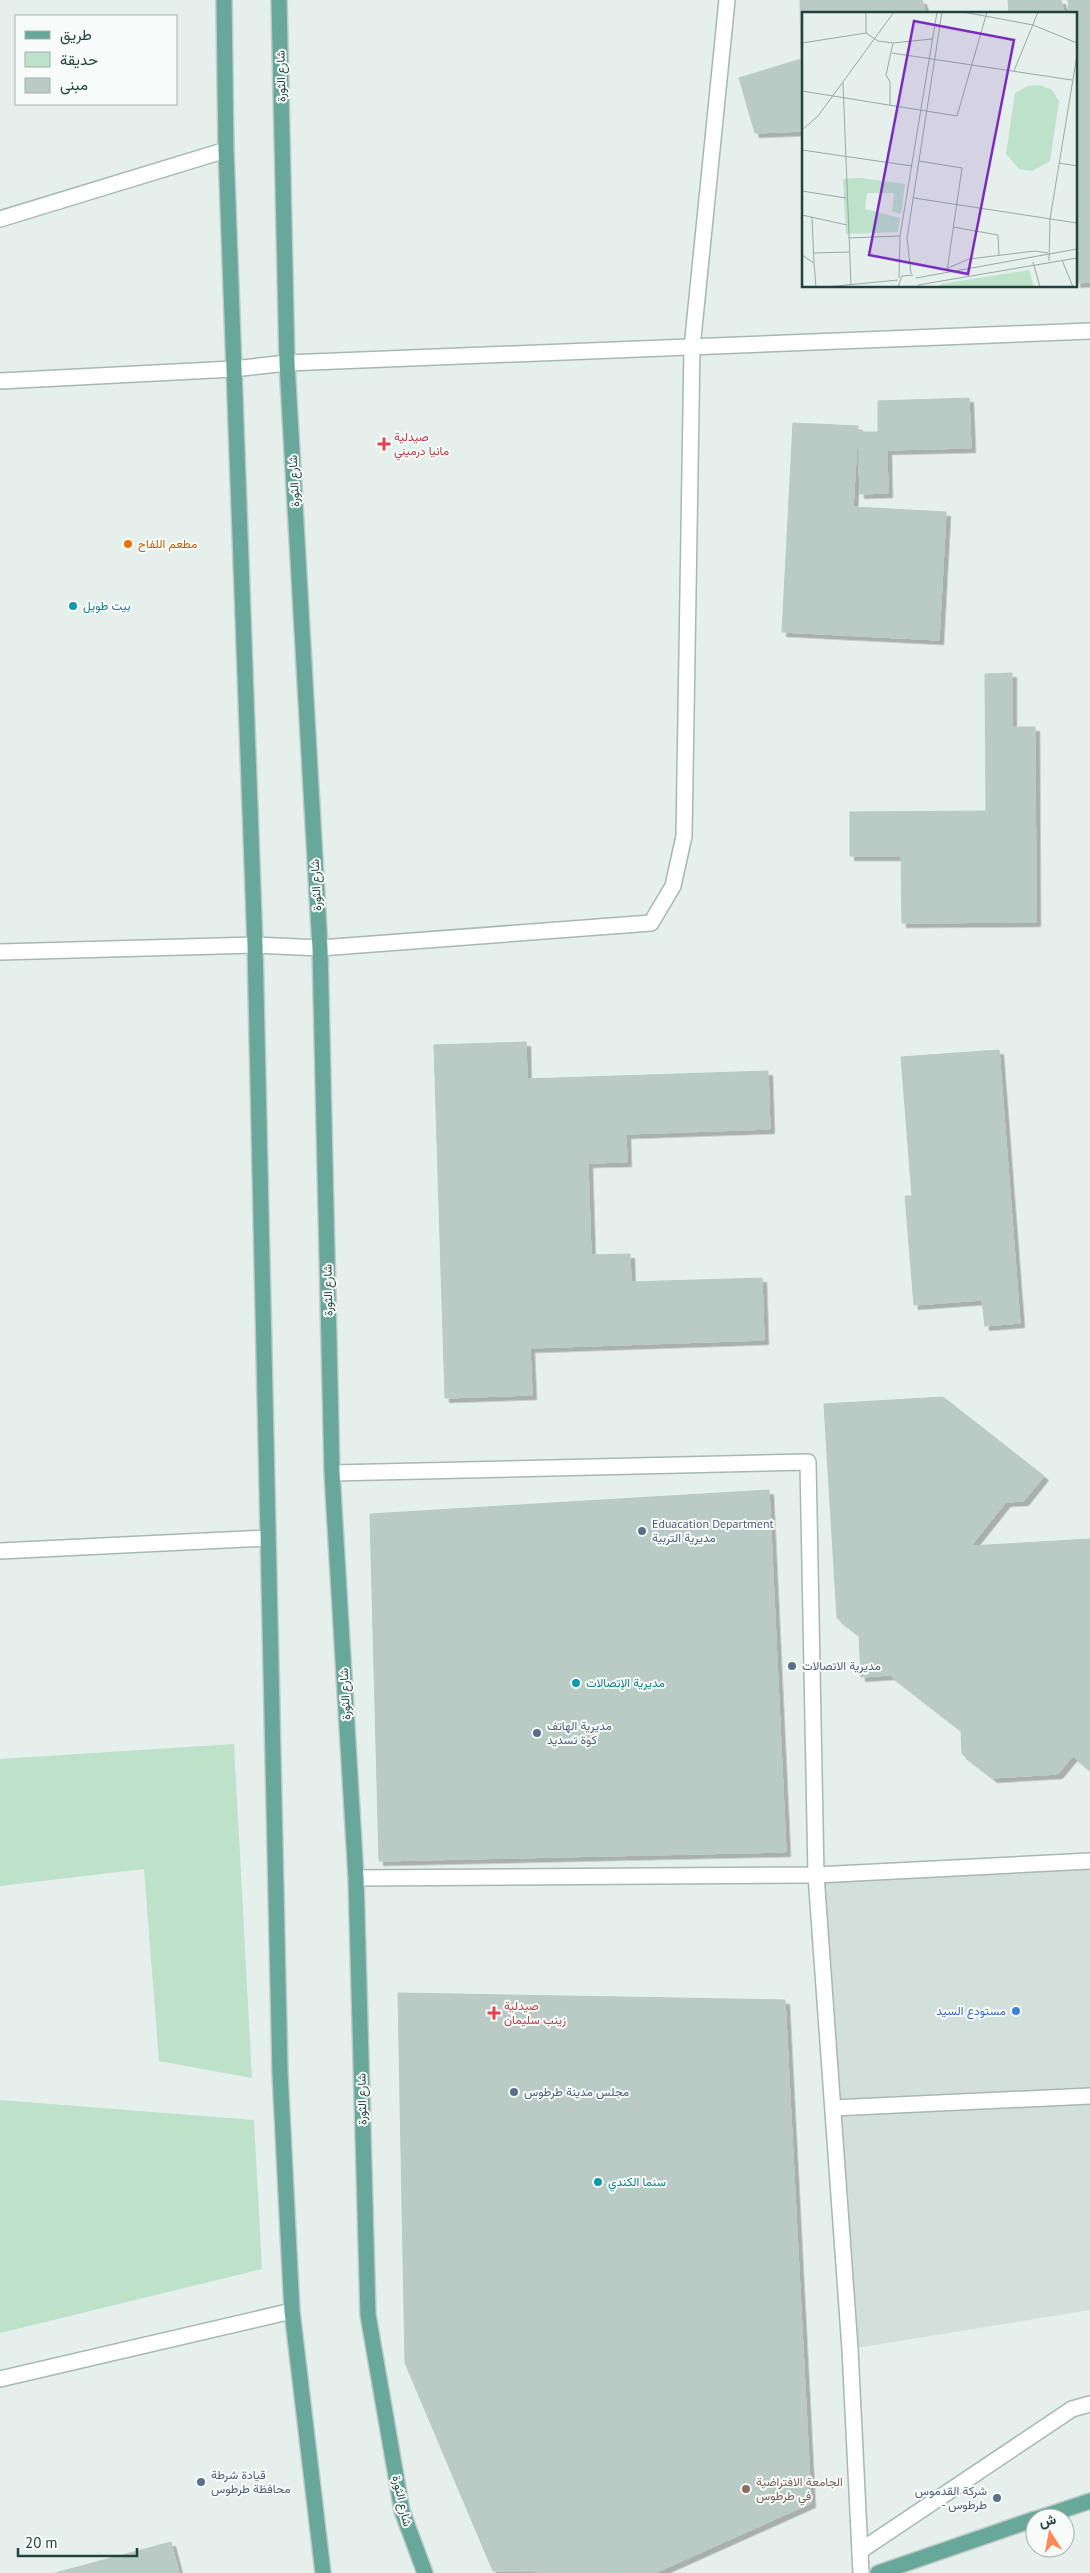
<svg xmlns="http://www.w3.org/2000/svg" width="1090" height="2573" font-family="'PT Sans',Vazirmatn,sans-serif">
	<defs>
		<filter id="shadow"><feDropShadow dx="4.5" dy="4.5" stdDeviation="0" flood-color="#0004"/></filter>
	</defs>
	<rect width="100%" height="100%" fill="#e5efeb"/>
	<!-- built -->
	<path fill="#d3dfdb" d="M1090 1861V2310L850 2349 816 1875Z"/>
	<!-- green -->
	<g fill="#bde2c9">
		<path d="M234 1744 252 2078 159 2061 144 1869 0 1886V1759Z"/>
		<path d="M0 2100 254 2120 262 2269 0 2333Z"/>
	</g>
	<!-- building -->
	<g fill="#bacbc5" stroke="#b7cac3" filter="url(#shadow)">
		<path d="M800 0H922L926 14H804V131L755 133 739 78 801 59Z"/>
		<path d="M1008 0H1061L1065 14H1009Z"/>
		<path d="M1068 0H1090V282L1076 283V14H1069Z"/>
		<path d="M969 398 971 448 887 450 888 493 860 494 858 432H878V401Z"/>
		<path d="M793 423 858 426 853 507 946 512 939 640 782 632Z"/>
		<path d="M1012 673V727H1035L1036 922 902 923 901 856H850V812L986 811 985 674Z"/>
		<path d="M526 1042 527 1079 768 1071 770 1129 626 1134 627 1162 588 1163 591 1255 630 1254 631 1282 762 1278 764 1340 530 1348 532 1395 445 1398 434 1045Z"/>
		<path d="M999 1050 1020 1323 985 1326 982 1300 914 1305 905 1196H912L901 1057Z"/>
		<path d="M943 1397 1044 1476 1024 1501 1006 1502 971 1546 1090 1539V1770L1073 1756 1058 1774 993 1778 962 1754 961 1730 890 1675 861 1677 859 1635 837 1618 824 1404Z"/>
		<path d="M769 1490 786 1852 379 1861 370 1514Z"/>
		<path d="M398 1993 785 2000 811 2503 655 2573 493 2571 405 2363Z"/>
		<path d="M171 2542 179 2573H55Z"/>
	</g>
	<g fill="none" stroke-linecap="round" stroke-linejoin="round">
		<defs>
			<g id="minor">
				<path d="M0 219 226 150"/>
				<path d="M0 381 233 369 287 363 1090 331"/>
				<path d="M0 952 255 945 320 948 651 923 673 886 684 836 692 348 727 0"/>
				<path d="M332 1473 808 1462 816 1875 850 2349 861 2573"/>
				<path d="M0 1551 268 1538"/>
				<path d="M356 1878 816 1875 1090 1861"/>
				<path d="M833 2108 1090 2096"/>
				<path d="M0 2379 292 2311"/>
				<path d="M860 2551 1072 2409 1090 2404"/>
			</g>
			<g id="major">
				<path d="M224 0 226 150 255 945 280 2073 292 2311 323 2573"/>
				<path d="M279 0 287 363 320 948 332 1473 356 1878 368 2315 402 2511 425 2573"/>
				<path d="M1039 2518 1090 2501"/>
				<path d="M878 2573 1035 2519"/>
			</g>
		</defs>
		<!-- minor casing -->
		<use href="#minor" stroke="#a7b8b3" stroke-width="18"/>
		<!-- major casing -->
		<use href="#major" stroke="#c1cac8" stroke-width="18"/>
		<!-- minor -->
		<use href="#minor" stroke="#fff" stroke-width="15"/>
		<!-- major -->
		<use href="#major" stroke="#67a89b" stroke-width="15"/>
	</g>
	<!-- markers -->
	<g fill="#e0444e" stroke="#f7fbf9" stroke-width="2">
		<path d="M381.5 436.5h5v5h5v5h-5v5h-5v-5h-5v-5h5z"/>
		<path d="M491.5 2005.5h5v5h5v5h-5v5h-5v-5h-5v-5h5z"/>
	</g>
	<circle fill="#e8710a" stroke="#f7fbf9" stroke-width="2" cx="128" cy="544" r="5"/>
	<g fill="#0f9aa8" stroke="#f7fbf9" stroke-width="2">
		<circle cx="73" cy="606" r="5"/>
		<circle cx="576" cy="1683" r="5"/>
		<circle cx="598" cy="2182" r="5"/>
	</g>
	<g fill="#5c6f8a" stroke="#f7fbf9" stroke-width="2">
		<circle cx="642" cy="1531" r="5"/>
		<circle cx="792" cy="1666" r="5"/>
		<circle cx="537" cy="1733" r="5"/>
		<circle cx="514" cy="2092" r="5"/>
		<circle cx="201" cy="2482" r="5"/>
		<circle cx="997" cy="2498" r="5"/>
	</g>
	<circle fill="#3f7fe0" stroke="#f7fbf9" stroke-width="2" cx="1016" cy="2011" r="5"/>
	<circle fill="#8d6e63" stroke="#f7fbf9" stroke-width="2" cx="746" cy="2489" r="5"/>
	<g text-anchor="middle" stroke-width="4" stroke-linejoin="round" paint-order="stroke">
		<!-- street labels -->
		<g font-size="12" fill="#22433c" stroke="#f7fbf9">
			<text transform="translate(281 76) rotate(-91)" y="4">شارع الثورة</text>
			<text transform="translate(294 481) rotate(-93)" y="4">شارع الثورة</text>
			<text transform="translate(316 885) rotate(-93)" y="4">شارع الثورة</text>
			<text transform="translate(328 1290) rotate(-91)" y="4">شارع الثورة</text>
			<text transform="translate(345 1694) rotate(-93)" y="4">شارع الثورة</text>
			<text transform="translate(362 2099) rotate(-91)" y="4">شارع الثورة</text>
			<text transform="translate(402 2501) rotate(77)" y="4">شارع الثورة</text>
		</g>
		<!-- health labels -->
		<g font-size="12" fill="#be3a42" stroke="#f7fbf9" text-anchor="start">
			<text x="394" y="441">صيدلية<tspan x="394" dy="14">مانيا درميني</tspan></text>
			<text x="504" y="2010">صيدلية<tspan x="504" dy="14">زينب سليمان</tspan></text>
		</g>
		<!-- food labels -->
		<g font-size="12" fill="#c56008" stroke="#f7fbf9" text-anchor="start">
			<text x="138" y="548">مطعم اللفاح</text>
		</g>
		<!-- culture labels -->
		<g font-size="12" fill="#0d838f" stroke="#f7fbf9" text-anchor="start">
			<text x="83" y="610">بيت طويل</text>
			<text x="586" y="1687">مديرية الإتصالات</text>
			<text x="608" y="2186">سنما الكندي</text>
		</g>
		<!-- service labels -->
		<g font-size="12" fill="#4e5e75" stroke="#f7fbf9" text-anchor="start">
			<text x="652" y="1528">Eduacation Department<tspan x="652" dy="14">مديرية التربية</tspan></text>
			<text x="802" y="1670">مديرية الاتصالات</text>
			<text x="547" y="1730">مديرية الهاتف<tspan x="547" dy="14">كوة تسديد</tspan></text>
			<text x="524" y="2096">مجلس مدينة طرطوس</text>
			<text x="211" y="2479">قيادة شرطة<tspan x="211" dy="14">محافظة طرطوس</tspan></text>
			<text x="987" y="2495" text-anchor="end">شركة القدموس<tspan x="987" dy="14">- طرطوس</tspan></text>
		</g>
		<!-- shop labels -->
		<g font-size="12" fill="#366cbe" stroke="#f7fbf9" text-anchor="end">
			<text x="1006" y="2015">مستودع السيد</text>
		</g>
		<!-- education labels -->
		<g font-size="12" fill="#785e54" stroke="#f7fbf9" text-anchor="start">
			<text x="756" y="2486">الجامعة الافتراضية<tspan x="756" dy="14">في طرطوس</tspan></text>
		</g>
	</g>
	<!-- overview -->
	<g transform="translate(802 12)">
		<rect width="275" height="275" fill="#e5efeb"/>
		<path d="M238 73 250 78 257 89 248 149 230 159 217 157 204 142 213 81 226 74ZM59 166 103 172 99 202 90 199 92 181H65L63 197 98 206 96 220 44 222 41 167ZM227 258 232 275H136L139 272Z" fill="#bde2c9"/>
		<path fill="none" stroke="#97aaa5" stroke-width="1" d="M161 0 231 13 275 31M64 21V0M0 31 64 21 76 29 91 31 84 63 88 70V94M91 31 130 27M90 41 270 68M212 59 236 0M41 71 49 273M0 79 155 104 185 0M0 118 16 104 92 0M0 138 110 154M117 149 160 156 145 259M257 151 275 154M0 179 44 186M112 186 275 211M0 203 45 213M10 205 12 251M151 215 196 223 197 243M46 226 98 224M12 241 47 240M0 243 12 251 14 275M260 248 271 275M247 249 248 207 275 43M231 250 238 275M146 256 167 247 233 239 246 241M109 262 105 226 140 0M97 266 98 224 135 0M114 266 275 237M116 273 275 246M24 275 96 268M96 275 100 264 111 263"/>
		<path fill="#7b2cbf" fill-opacity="0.15" stroke="#7b2cbf" stroke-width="2.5" d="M112 9 212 28 166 262 67 243Z"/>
		<rect width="275" height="275" fill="none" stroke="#22433c" stroke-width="2.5"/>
	</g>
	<!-- legend -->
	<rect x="15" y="15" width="162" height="90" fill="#f7fbf9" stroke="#a2b1ad"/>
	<rect x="25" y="31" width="25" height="8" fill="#67a89b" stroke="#a2b1ad"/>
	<text x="60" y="40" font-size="15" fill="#22433c">طريق</text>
	<rect x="25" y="52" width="25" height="15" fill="#bde2c9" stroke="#a2b1ad"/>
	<text x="60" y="65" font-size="15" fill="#22433c">حديقة</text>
	<rect x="25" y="78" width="25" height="15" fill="#bacbc5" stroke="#a2b1ad"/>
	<text x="60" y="90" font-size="15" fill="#22433c">مبنى</text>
	<!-- north arrow -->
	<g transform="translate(1050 2533) rotate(349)"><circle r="24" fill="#f7fbf9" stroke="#a2b1ad"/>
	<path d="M0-4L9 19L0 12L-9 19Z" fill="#fc8856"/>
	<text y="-8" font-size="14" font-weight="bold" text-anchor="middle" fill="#22433c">ش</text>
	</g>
	<!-- scale -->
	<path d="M18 2548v8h119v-8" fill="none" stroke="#22433c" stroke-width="2.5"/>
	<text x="25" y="2548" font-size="15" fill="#22433c" stroke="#f7fbf9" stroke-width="4" paint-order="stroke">20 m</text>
</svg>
